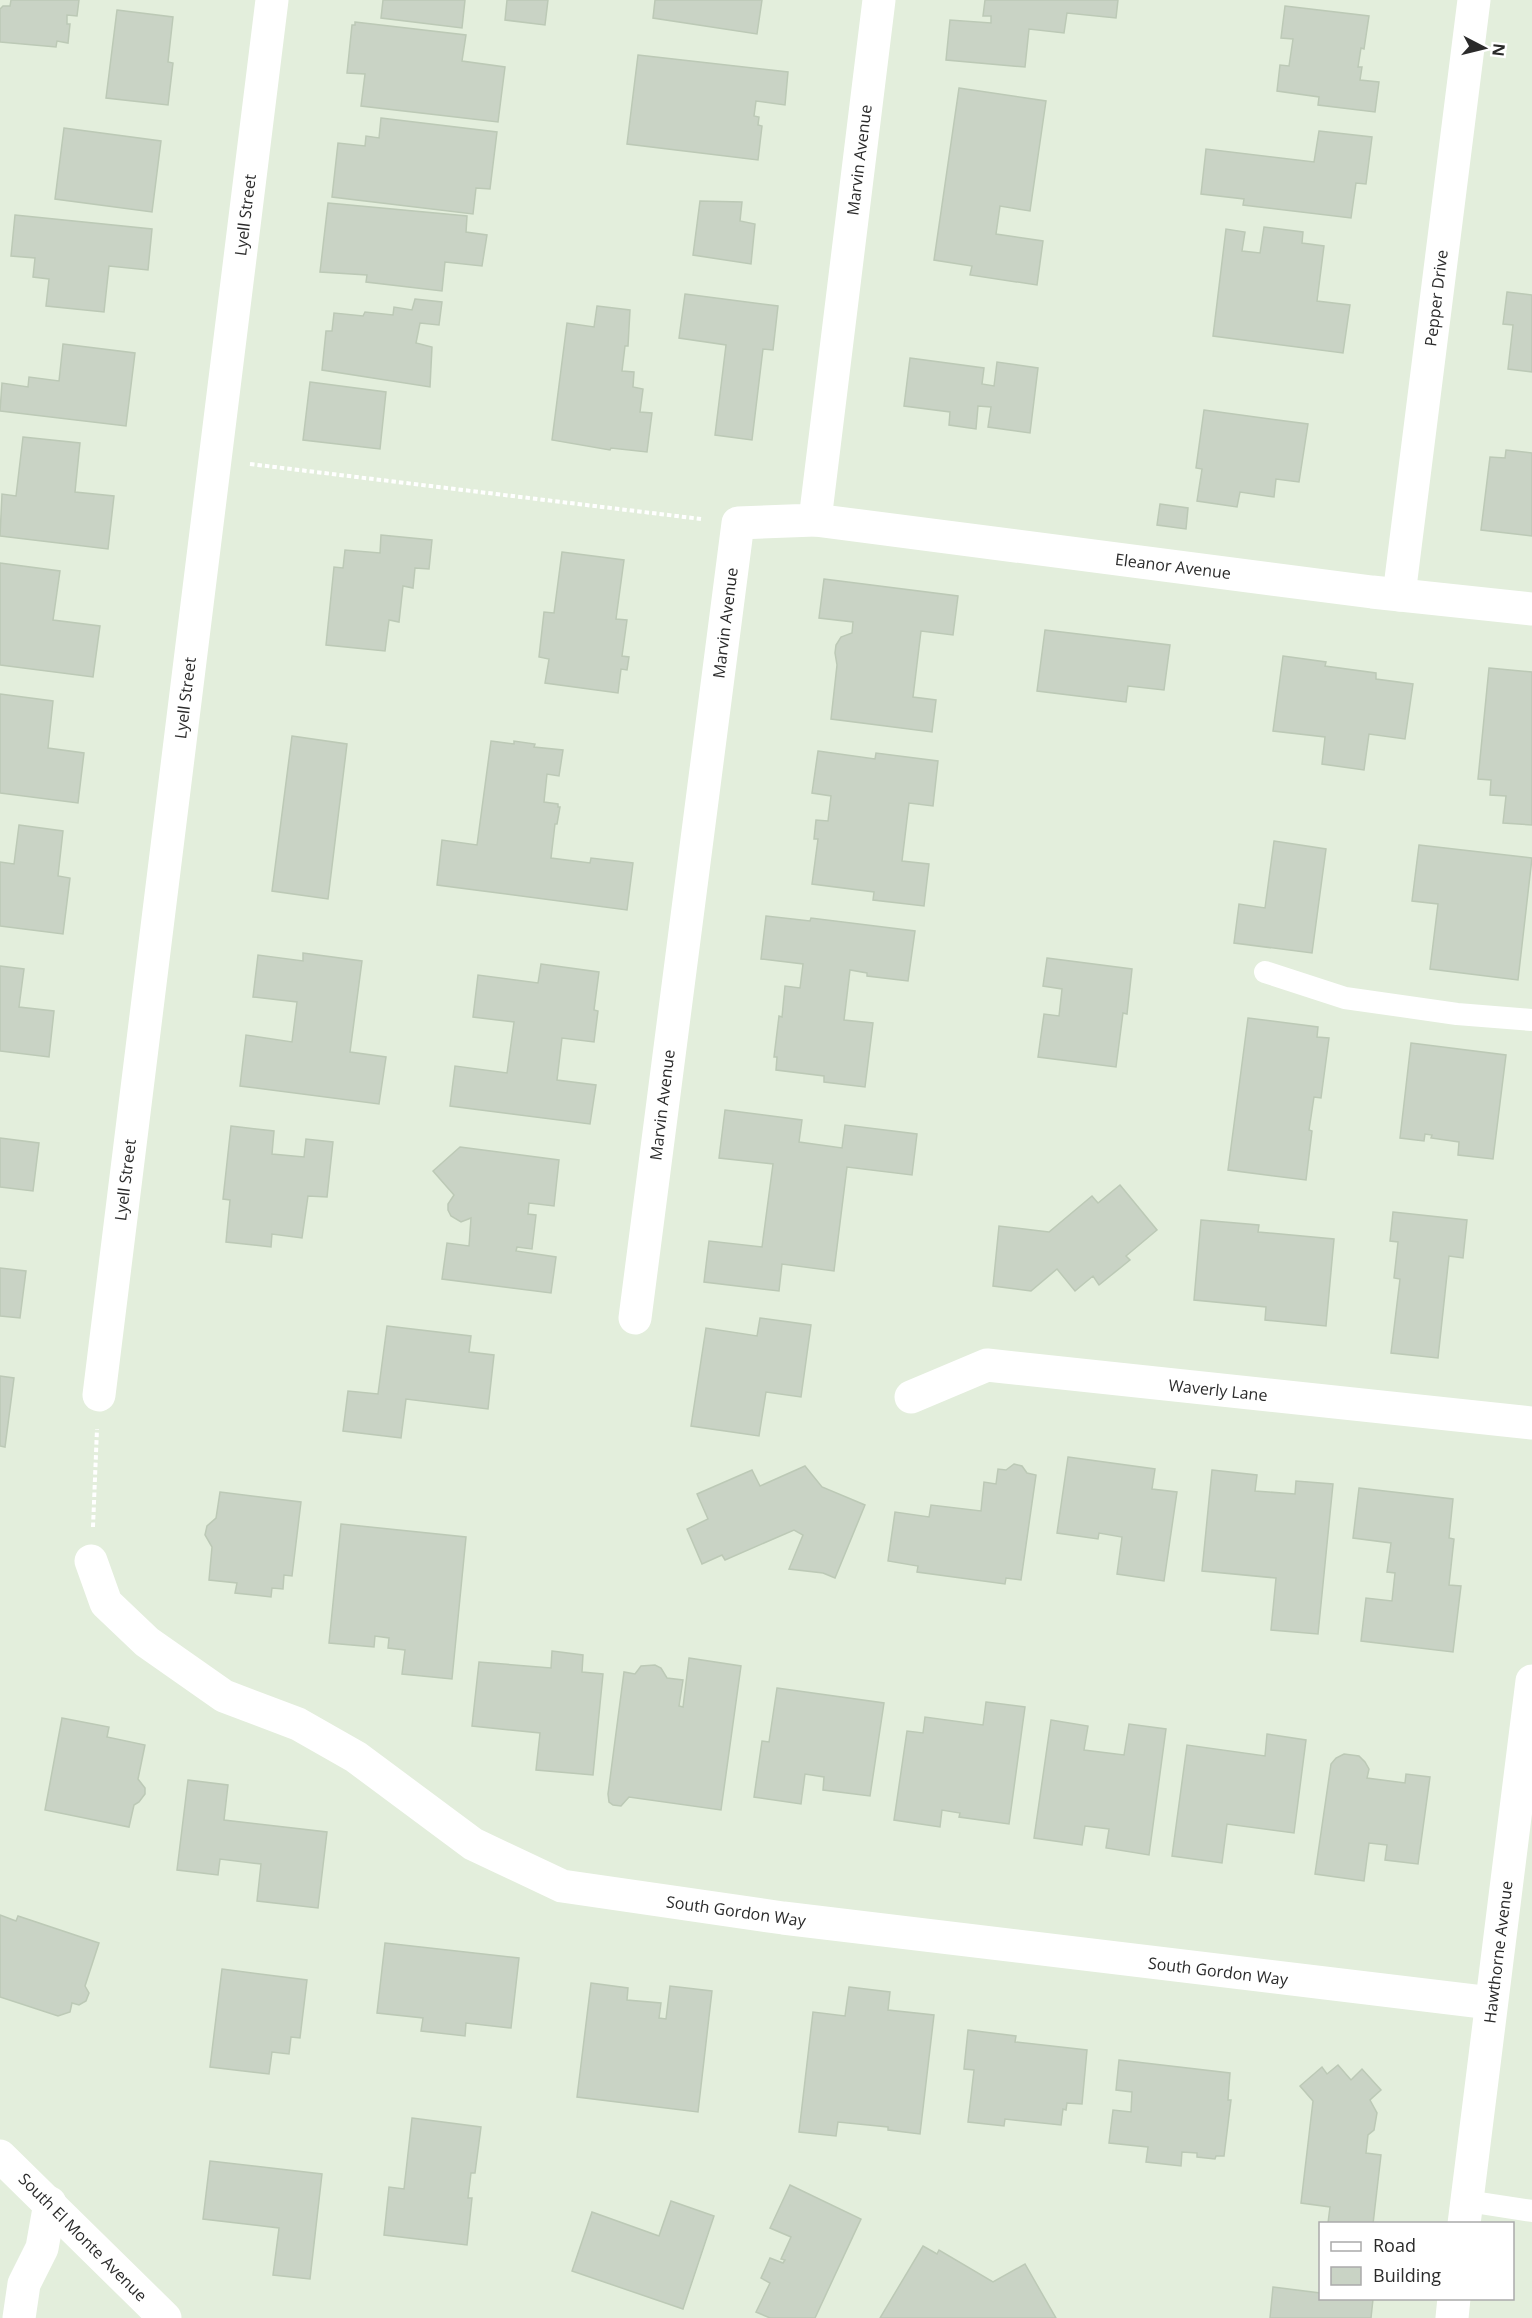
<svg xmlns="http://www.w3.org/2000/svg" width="1532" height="2318" font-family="'Open Sans',sans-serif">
	<rect width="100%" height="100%" fill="#e3eedc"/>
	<!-- building -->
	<g fill="#c9d3c5" stroke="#bcc9b6" stroke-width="1.5">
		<path d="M11 0H79L77 16 67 15V24H70L68 43 57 41 56 47 0 42V9L3 6H10Z"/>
		<path d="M383 0H465L462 28 381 18Z"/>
		<path d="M507 0H548L545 25 505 20Z"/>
		<path d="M655 0H762L757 34 653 18Z"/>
		<path d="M985 0H1118L1116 18 1067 13 1064 33 1029 29 1025 67 946 60 950 20 991 23V16H983Z"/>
		<path d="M1285 6 1369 16 1364 49 1361 48 1358 67H1362L1360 80 1379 82 1375 112 1318 105 1319 97 1277 91 1280 65 1289 66 1293 39 1281 38Z"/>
		<path d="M117 10 173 17 168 62 173 63 168 105 106 98Z"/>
		<path d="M355 22 466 35 462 61 505 67 498 122 361 106 365 74 347 73 352 25H355Z"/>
		<path d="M638 55 788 72 785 105 756 101 754 116 759 117 758 125 762 126 758 160 627 144Z"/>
		<path d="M959 88 1046 101 1030 211 1000 206 996 234 1043 241 1037 285 970 275 972 266 934 260Z"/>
		<path d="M381 118 497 132 490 189 476 188 473 214 332 197 338 143 365 146 366 136 379 138Z"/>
		<path d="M64 128 161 141 152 212 55 199Z"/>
		<path d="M1319 131 1372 137 1366 184 1356 183 1351 218 1243 205 1244 199 1201 194 1206 149 1314 162Z"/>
		<path d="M700 201 742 202 740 221 755 224 751 264 693 255Z"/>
		<path d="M328 203 467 216 466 232 487 235 482 266 445 262 442 291 366 282 367 275 320 272Z"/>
		<path d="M15 215 152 229 148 270 109 266 104 312 46 306 49 279 33 277 35 258 11 256Z"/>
		<path d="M1264 227 1303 232 1302 243 1324 246 1317 301 1350 305 1343 353 1213 336 1226 229 1245 232 1242 251 1260 253Z"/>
		<path d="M1507 292 1532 295V372L1508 369 1513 325 1503 324Z"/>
		<path d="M685 294 778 306 773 350 763 349 752 440 715 435 726 345 679 338Z"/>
		<path d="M415 299 442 302 439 325 420 323 416 343 432 347 430 387 322 370 326 331H332L334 313 363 316 365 312 393 315 394 307 412 310Z"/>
		<path d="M597 306 630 310 628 346H625L622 371 634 372 633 387 643 389 640 412 652 413 647 452 611 448 610 450 552 440 567 323 594 327Z"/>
		<path d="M63 344 135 353 126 426 0 411 2 383 28 387 29 377 59 381Z"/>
		<path d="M910 358 984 368 982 384 994 386 997 362 1038 368 1030 433 988 427 991 407 978 406 976 429 949 425 950 412 904 406Z"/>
		<path d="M310 382 386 392 380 449 303 440Z"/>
		<path d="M1204 410 1308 424 1299 482 1276 479 1274 497 1240 492 1237 507 1197 501 1202 469 1196 468Z"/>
		<path d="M23 437 80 443 75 492 114 496 108 549 0 536 2 494 16 496Z"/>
		<path d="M1506 450 1532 453V536L1481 530 1490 457 1505 458Z"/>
		<path d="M1160 504 1188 508 1186 529 1157 525Z"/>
		<path d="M381 535 432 540 429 569 415 568 413 588 403 586 399 622 389 620 385 651 326 645 334 567 343 568 345 550 380 553Z"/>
		<path d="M562 552 624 560 616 619 627 620 622 656 629 657 627 670 621 669 618 693 545 683 549 659 539 657 544 612 554 613Z"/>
		<path d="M0 563 60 571 53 620 100 626 93 677 0 665Z"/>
		<path d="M824 579 958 596 953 635 921 631 913 697 936 700 932 732 831 719 837 665 835 653 836 645 841 637 852 633 853 622 819 618Z"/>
		<path d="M1045 630 1170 645 1164 690 1128 686 1126 702 1037 691Z"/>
		<path d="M1283 656 1326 662 1325 666 1376 673V679L1413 684 1405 739 1369 734 1364 770 1322 764 1325 737 1273 731Z"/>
		<path d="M1489 668 1532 672V825L1503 823 1506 796 1490 795 1491 780 1478 779Z"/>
		<path d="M0 694 53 701 48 748 84 753 78 803 0 793Z"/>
		<path d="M292 736 347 744 328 899 272 891Z"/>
		<path d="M491 741 514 744V741L535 744 534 747 563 750 559 776 547 774 544 802 558 804V807H560L557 824H555L551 858 590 863 591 858 633 863 627 910 437 885 442 840 477 845Z"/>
		<path d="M818 751 875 759 876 753 938 761 933 806 909 803 902 861 929 864 924 906 873 900 874 892 812 884 818 839H814L816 820 828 821 831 796 812 793Z"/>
		<path d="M19 825 63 831 58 876 70 878 63 934 0 926V862L14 864Z"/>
		<path d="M1274 841 1326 849 1312 953 1234 943 1239 904 1265 908Z"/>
		<path d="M1419 845 1532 858 1518 980 1430 969 1438 904 1412 901Z"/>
		<path d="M766 916 810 921 811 918 915 931 908 981 867 976V973L850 970 844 1020 873 1023 865 1087 824 1082V1076L776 1070 777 1057H774L779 1016 782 1017 785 986 800 988 803 964 761 959Z"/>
		<path d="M303 953 362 961 350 1052 386 1057 379 1104 240 1086 246 1035 292 1042 297 1002 253 997 258 955 303 961Z"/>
		<path d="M1047 958 1132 969 1127 1014 1123 1013 1116 1067 1038 1057 1044 1014 1059 1016 1062 989 1043 986Z"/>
		<path d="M541 964 599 972 594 1010 598 1011 594 1042 562 1038 557 1080 596 1085 590 1124 450 1106 455 1066 507 1073 514 1022 473 1017 478 975 538 983Z"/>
		<path d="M0 966 24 969 19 1007 54 1011 49 1057 0 1051Z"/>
		<path d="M1248 1018 1318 1027 1317 1037 1329 1038 1321 1098 1314 1097 1309 1130 1312 1131 1306 1180 1228 1170Z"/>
		<path d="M1411 1043 1506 1055 1493 1159 1458 1155 1459 1142 1431 1138 1432 1135 1425 1134 1424 1141 1400 1138Z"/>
		<path d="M725 1110 802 1120 799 1142 842 1148 845 1125 917 1134 912 1175 847 1167 834 1271 782 1264 779 1291 704 1282 709 1241 762 1247 773 1164 719 1158Z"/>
		<path d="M231 1126 274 1131 272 1154 304 1157 306 1139 333 1142 327 1197 308 1196 302 1238 272 1234 271 1247 226 1242 230 1200 223 1199Z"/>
		<path d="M0 1138 39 1143 33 1191 0 1187Z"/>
		<path d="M460 1147 559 1160 554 1206 529 1203 528 1214 536 1215 532 1249 517 1247 516 1251 556 1257 551 1293 442 1279 447 1243 469 1246 471 1218 461 1222 451 1216 448 1210V1204L454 1195 433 1171Z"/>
		<path d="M1120 1185 1157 1230 1126 1256 1130 1260 1099 1285 1093 1276 1075 1291 1057 1269 1031 1291 993 1286 999 1226 1049 1232 1092 1196 1098 1203Z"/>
		<path d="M1393 1212 1467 1220 1463 1258 1449 1256 1438 1358 1391 1353 1400 1279 1394 1278 1398 1242 1390 1241Z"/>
		<path d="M1201 1220 1259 1225 1258 1232 1334 1239 1326 1326 1265 1320 1266 1307 1194 1300Z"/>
		<path d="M0 1268 26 1271 20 1318 0 1316Z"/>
		<path d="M760 1318 811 1325 801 1397 766 1392 759 1436 691 1426 706 1328 757 1336Z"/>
		<path d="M387 1326 471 1336 469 1352 494 1355 488 1409 406 1399 401 1438 343 1431 348 1391 378 1394Z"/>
		<path d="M0 1376 14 1378 5 1447 0 1446Z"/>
		<path d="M1068 1457 1155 1469 1152 1489 1177 1492 1164 1581 1117 1574 1122 1537 1099 1533 1098 1539 1057 1533Z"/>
		<path d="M1014 1464 1022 1466 1027 1473 1036 1475 1021 1580 1006 1578 1005 1584 917 1572 918 1566 888 1561 895 1512 929 1517 931 1505 981 1511 984 1482 996 1484 998 1469 1006 1470Z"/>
		<path d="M805 1466 822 1487 865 1505 835 1578 823 1573 789 1569 803 1535 794 1530 725 1560 722 1555 702 1564 687 1529 708 1519 697 1494 752 1470 760 1486Z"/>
		<path d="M1212 1470 1257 1475 1255 1491 1295 1494 1296 1481 1333 1484 1318 1634 1271 1630 1276 1578 1202 1571Z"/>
		<path d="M1359 1488 1453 1499 1449 1538 1454 1539 1449 1585 1461 1586 1453 1652 1361 1641 1366 1598 1392 1601 1395 1573 1387 1572 1391 1543 1353 1538Z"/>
		<path d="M220 1492 301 1502 292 1576 284 1575 283 1589 272 1588 271 1597 235 1593 237 1583 209 1580 212 1547 205 1535 207 1526 216 1518Z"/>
		<path d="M341 1524 466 1537 452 1679 402 1674 405 1650 388 1648 389 1638 375 1636 374 1647 329 1643Z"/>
		<path d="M552 1651 583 1655 582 1672 603 1674 593 1775 536 1770 540 1733 472 1726 479 1662 551 1668Z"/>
		<path d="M689 1658 741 1666 721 1810 629 1797 621 1806 613 1805 609 1802 608 1794 624 1672 635 1674 641 1666 655 1665 661 1668 667 1678 683 1680 679 1706 683 1707Z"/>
		<path d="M777 1688 884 1703 870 1796 823 1790 824 1777 805 1774 801 1804 754 1797 762 1741 769 1742Z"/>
		<path d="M986 1702 1025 1707 1009 1824 959 1817 960 1813 942 1810 940 1827 894 1820 907 1731 923 1733 925 1717 983 1725Z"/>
		<path d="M62 1718 109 1727 107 1737 145 1745 138 1779 145 1788V1794L139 1802 134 1805 129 1827 45 1810Z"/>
		<path d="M1051 1720 1088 1726 1084 1750 1124 1755 1129 1724 1166 1729 1149 1855 1106 1848 1109 1829 1085 1826 1082 1845 1034 1838Z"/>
		<path d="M1267 1734 1306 1740 1294 1833 1227 1824 1222 1863 1172 1856 1187 1745 1265 1756Z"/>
		<path d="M1344 1754 1359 1756 1365 1762 1369 1769 1367 1778 1405 1783 1406 1774 1430 1777 1418 1864 1385 1860 1387 1845 1369 1843 1364 1881 1315 1874 1331 1764 1336 1758Z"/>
		<path d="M188 1780 228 1785 224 1820 327 1832 318 1908 257 1901 261 1864 220 1859 218 1875 177 1870Z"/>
		<path d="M0 1915 16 1921 18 1916 99 1943 85 1986 89 1993 86 2001 79 2005 72 2003 70 2012 58 2016 0 1997Z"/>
		<path d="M385 1943 519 1958 511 2028 466 2023 465 2036 421 2031 423 2018 377 2013Z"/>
		<path d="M222 1969 307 1980 300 2038 291 2037 289 2054 272 2052 269 2074 210 2067Z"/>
		<path d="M591 1983 628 1988 627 2000 661 2003 659 2018 666 2019 670 1986 712 1991 698 2112 577 2097Z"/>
		<path d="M849 1987 890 1992 888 2010 934 2015 920 2134 888 2130V2127L838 2122 836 2136 799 2132 813 2012 845 2016Z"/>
		<path d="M968 2030 1016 2036 1015 2042 1087 2050 1082 2104 1067 2103 1066 2110 1063 2109 1061 2125 1005 2119 1004 2126 968 2122 974 2070 964 2069Z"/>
		<path d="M1119 2060 1230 2073 1228 2100H1231L1224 2156H1216L1215 2159 1197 2157V2153L1182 2152 1181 2166 1146 2162 1148 2147 1109 2143 1113 2110 1131 2112 1132 2092 1116 2090Z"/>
		<path d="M1338 2065 1351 2080 1362 2069 1381 2090 1370 2100 1377 2113 1374 2130 1368 2135 1366 2153 1381 2155 1373 2224 1328 2223 1330 2207 1301 2203 1313 2101 1300 2086 1322 2067 1327 2074Z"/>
		<path d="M412 2118 481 2127 475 2173H471L468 2198H472L467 2245 384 2235 389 2187 404 2189Z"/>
		<path d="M210 2161 322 2174 310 2279 273 2275 279 2228 203 2219Z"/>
		<path d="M790 2185 861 2219 815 2318H770L756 2312 770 2283 761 2278 770 2258 783 2263 785 2260 781 2259 791 2237 770 2228Z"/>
		<path d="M671 2201 714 2216 683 2309 572 2271 592 2212 659 2236Z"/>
		<path d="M923 2246 937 2254 939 2250 993 2282 1025 2264 1056 2318H880Z"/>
		<path d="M1273 2287 1320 2293V2298L1373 2299 1371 2318H1270Z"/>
	</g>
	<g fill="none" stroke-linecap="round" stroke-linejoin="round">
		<!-- path -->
		<g stroke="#fff" stroke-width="4" stroke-dasharray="4.5 3" stroke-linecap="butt">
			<path d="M250 464 701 519"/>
			<path d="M93 1527 97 1429"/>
		</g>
		<!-- lane -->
		<g stroke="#fff" stroke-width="22">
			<path d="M1265 972 1345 998 1457 1014 1532 1020"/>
			<path d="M1467 2201 1532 2211"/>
		</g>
		<!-- street -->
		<g stroke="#fff" stroke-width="33">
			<path d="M815 520 1372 592 1532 609"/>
			<path d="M1399 595 1474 0"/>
			<path d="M635 1318 738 523 815 520 879 0"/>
			<path d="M99 1395 272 0"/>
			<path d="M911 1397 987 1365 1532 1423"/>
			<path d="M91 1561 106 1603 147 1642 224 1696 298 1724 356 1757 473 1844 562 1886 783 1918 1491 2003"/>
			<path d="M1464 2224 1532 1681"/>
			<path d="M19 2318 24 2284 42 2248 50 2203"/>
			<path d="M1452 2318 1454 2298"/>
		</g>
		<!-- secondary -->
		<path stroke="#fff" stroke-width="33" d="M0 2156 165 2318"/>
	</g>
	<g text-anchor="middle" stroke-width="4.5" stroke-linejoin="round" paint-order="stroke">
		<!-- street labels -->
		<g font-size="16" fill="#2b2b2b" stroke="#fff">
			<text transform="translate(859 160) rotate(-83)" y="6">Marvin Avenue</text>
			<text transform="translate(245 215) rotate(-83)" y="6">Lyell Street</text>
			<text transform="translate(1436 298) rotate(-83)" y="6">Pepper Drive</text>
			<text transform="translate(1173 566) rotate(7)" y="6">Eleanor Avenue</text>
			<text transform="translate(725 623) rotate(-83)" y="6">Marvin Avenue</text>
			<text transform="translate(185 698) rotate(-83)" y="6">Lyell Street</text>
			<text transform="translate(662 1105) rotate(-83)" y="6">Marvin Avenue</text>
			<text transform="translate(125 1180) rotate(-83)" y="6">Lyell Street</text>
			<text transform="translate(1218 1390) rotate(6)" y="6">Waverly Lane</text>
			<text transform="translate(736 1911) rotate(8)" y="6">South Gordon Way</text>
			<text transform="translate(1498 1952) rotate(-83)" y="6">Hawthorne Avenue</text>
			<text transform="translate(1218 1971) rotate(7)" y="6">South Gordon Way</text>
			<text transform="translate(83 2237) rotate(45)" y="6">South El Monte Avenue</text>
		</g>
	</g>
	<!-- legend -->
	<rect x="1319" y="2222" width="195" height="78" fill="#ffffff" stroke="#aaaaaa" stroke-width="1.5"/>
	<rect x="1331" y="2242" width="30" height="9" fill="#ffffff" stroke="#aaaaaa" stroke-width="1.5"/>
	<text x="1373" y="2252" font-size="18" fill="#2b2b2b">Road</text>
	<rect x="1331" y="2267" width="30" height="18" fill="#c9d3c5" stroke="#aaaaaa" stroke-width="1.5"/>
	<text x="1373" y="2282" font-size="18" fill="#2b2b2b">Building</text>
	<!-- north arrow -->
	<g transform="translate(1484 48) rotate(97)" stroke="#ffffff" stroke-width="4.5" paint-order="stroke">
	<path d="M0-4.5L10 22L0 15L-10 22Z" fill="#2b2b2b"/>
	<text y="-9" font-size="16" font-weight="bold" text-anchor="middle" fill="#2b2b2b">N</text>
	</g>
</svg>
